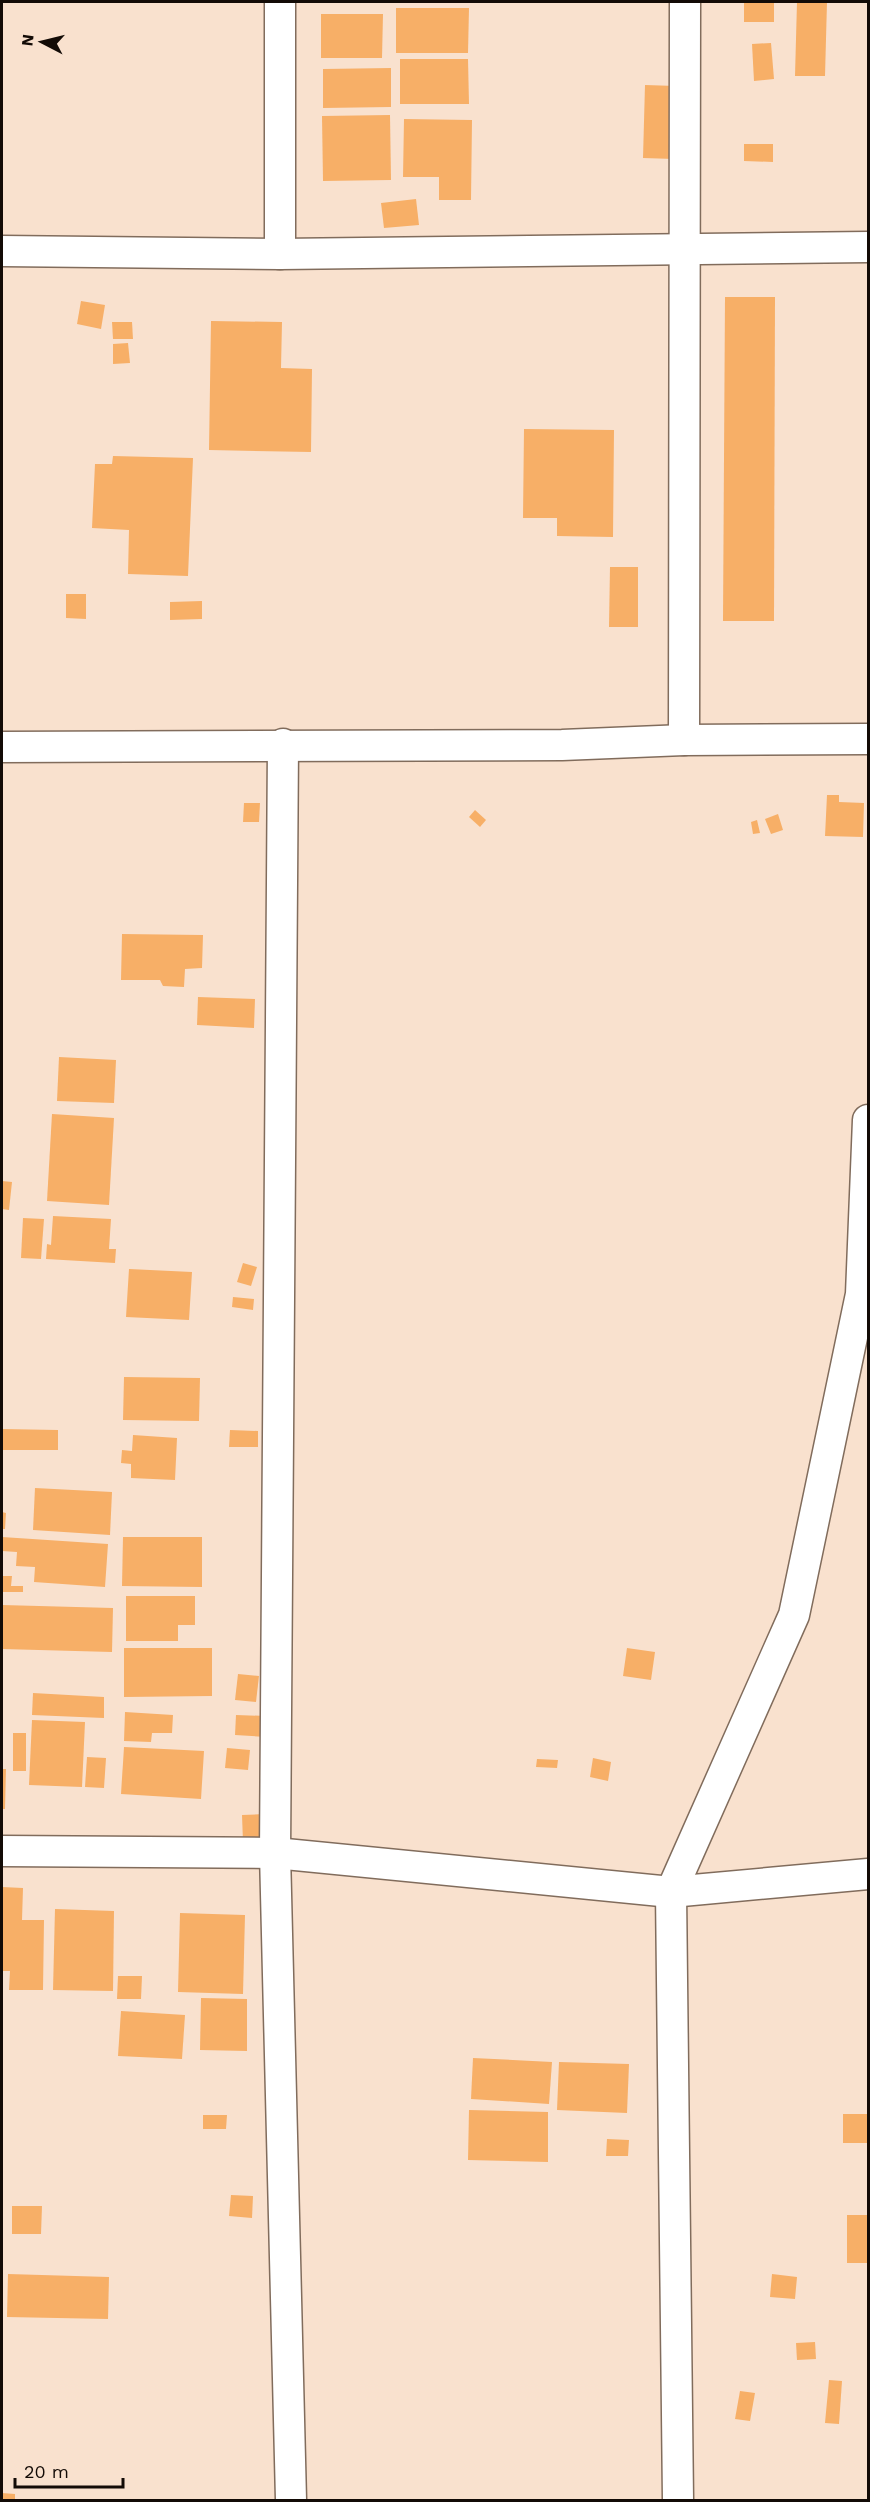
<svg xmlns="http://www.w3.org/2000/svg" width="870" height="2502" font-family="'Work Sans',sans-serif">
	<rect width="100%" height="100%" fill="#f9e1ce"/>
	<!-- building -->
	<g fill="#f7af67">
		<rect x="744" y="2" width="30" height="20"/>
		<path d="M797 2H827L825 76H795Z"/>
		<path d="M396 8H469L468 53H396Z"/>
		<path d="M321 14H383L382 58H321Z"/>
		<path d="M771 43 774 79 754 81 752 44Z"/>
		<path d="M400 59H468L469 104H400Z"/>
		<path d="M391 68V107L323 108V69Z"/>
		<path d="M645 85 676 86 674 159 643 158Z"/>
		<path d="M390 115 391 180 323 181 322 116Z"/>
		<path d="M404 119 472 120 471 200H439V177H403Z"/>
		<path d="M744 144H773V162L744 161Z"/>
		<path d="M416 199 419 225 384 228 381 203Z"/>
		<path d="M725 297H775L774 621H723Z"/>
		<path d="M81 301 105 305 101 329 77 324Z"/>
		<path d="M211 321 282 322 281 368 312 369 311 452 209 450Z"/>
		<path d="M112 322H132L133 339H113Z"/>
		<path d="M128 343 130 363 113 364V344Z"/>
		<path d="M524 429 614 430 613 537 557 536V518H523Z"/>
		<path d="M113 456 193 458 188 576 128 574 129 530 92 528 95 464H112Z"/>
		<path d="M610 567H638V627H609Z"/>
		<path d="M66 594H86V619L66 618Z"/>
		<path d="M202 601V619L170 620V602Z"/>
		<path d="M827 795H839V802L864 803 863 837 825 836Z"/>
		<path d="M244 803H260L259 822H243Z"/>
		<path d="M475 810 486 820 480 827 469 817Z"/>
		<path d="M778 814 783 830 771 834 765 819Z"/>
		<path d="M757 820 760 833 753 834 751 822Z"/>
		<path d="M122 934 203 935 202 968 185 969 184 987 163 986 160 980H121Z"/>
		<path d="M198 997 255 999 254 1028 197 1025Z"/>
		<path d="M59 1057 116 1060 114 1103 57 1101Z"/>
		<path d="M52 1114 114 1118 109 1205 47 1201Z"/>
		<path d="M2 1181 12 1182 9 1210 2 1209Z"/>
		<path d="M53 1216 111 1219 109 1249H116L115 1263 46 1259 47 1244 51 1245Z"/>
		<path d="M23 1218 44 1219 41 1259 21 1258Z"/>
		<path d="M243 1263 257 1267 251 1286 237 1282Z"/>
		<path d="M129 1269 192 1272 189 1320 126 1317Z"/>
		<path d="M233 1297 254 1299 253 1310 232 1307Z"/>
		<path d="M124 1377 200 1378 199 1421 123 1420Z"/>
		<path d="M2 1429 58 1430V1450H2Z"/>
		<path d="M230 1430 258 1431V1447H229Z"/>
		<path d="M133 1435 177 1438 175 1480 131 1478V1464L121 1463 122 1450 132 1451Z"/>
		<path d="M35 1488 112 1492 110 1535 33 1530Z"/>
		<path d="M2 1512 6 1513 5 1529H2Z"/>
		<path d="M2 1537 108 1544 105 1587 34 1582 35 1567 16 1566 17 1552 2 1551Z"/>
		<path d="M123 1537H202V1587L122 1586Z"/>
		<path d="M2 1576H12L11 1586H23V1592H2Z"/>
		<path d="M126 1596H195V1625H178V1641H126Z"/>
		<path d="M2 1605 113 1608 112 1652 2 1649Z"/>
		<path d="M124 1648H212V1696L124 1697Z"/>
		<path d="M627 1648 655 1652 651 1680 623 1676Z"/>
		<path d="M238 1674 259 1676 256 1702 235 1700Z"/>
		<path d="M33 1693 104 1697V1718L32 1715Z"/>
		<path d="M125 1712 173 1715 172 1733H152L151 1742 124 1741Z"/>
		<path d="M236 1715 267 1716 266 1737 235 1735Z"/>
		<path d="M32 1720 85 1722 82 1787 29 1785Z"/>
		<rect x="13" y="1733" width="13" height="38"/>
		<path d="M124 1747 204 1751 201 1799 121 1794Z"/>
		<path d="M227 1748 250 1750 248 1770 225 1768Z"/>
		<path d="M87 1757 106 1758 104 1788 85 1787Z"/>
		<path d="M593 1758 611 1762 608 1781 590 1777Z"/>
		<path d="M537 1759 558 1760 557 1768 536 1767Z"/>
		<path d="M2 1769H6L5 1809H2Z"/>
		<path d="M265 1814 267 1841 243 1842 242 1815Z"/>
		<path d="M2 1887 23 1888 22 1920H44L43 1990H9L10 1971H2Z"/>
		<path d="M55 1909 114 1911 113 1991 53 1990Z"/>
		<path d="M180 1913 245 1915 243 1994 178 1992Z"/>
		<path d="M118 1976H142L141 1999H117Z"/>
		<path d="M201 1998 247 1999V2051L200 2050Z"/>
		<path d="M121 2011 185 2015 182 2059 118 2056Z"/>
		<path d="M473 2058 552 2062 549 2104 471 2099Z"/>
		<path d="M559 2062 629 2064 627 2113 557 2110Z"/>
		<path d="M469 2110 548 2112V2162L468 2160Z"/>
		<rect x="843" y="2114" width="25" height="29"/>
		<path d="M203 2115H227L226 2129H203Z"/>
		<path d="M607 2139 629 2140 628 2156H606Z"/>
		<path d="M231 2195 253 2196 252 2218 229 2216Z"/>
		<path d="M12 2206H42L41 2234H12Z"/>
		<rect x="847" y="2215" width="21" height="48"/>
		<path d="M8 2274 109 2277 108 2319 7 2317Z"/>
		<path d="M772 2274 797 2277 795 2299 770 2297Z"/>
		<path d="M815 2342 816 2359 797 2360 796 2343Z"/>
		<path d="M829 2380 842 2381 839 2424 825 2423Z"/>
		<path d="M740 2391 755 2393 750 2421 735 2419Z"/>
		<path d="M2 2493 15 2494V2500H2Z"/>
	</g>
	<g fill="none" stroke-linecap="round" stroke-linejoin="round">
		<defs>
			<g id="street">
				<path d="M2 251 280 254 868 247"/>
				<path d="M280 254V2"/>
				<path d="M684 740 685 2"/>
				<path d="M283 744 275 1853 291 2500"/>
				<path d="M2 747 562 745 684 740 868 739"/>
				<path d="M2 1851 275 1853 671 1892 868 1874"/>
				<path d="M678 2500 671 1892 794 1615 861 1294 868 1120"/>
			</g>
		</defs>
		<!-- street casing -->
		<use href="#street" stroke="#816c5c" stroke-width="33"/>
		<!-- street -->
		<use href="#street" stroke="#fff" stroke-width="30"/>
	</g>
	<!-- border -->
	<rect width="870" height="2502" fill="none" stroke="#130b06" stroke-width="6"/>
	<!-- north arrow -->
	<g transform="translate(42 42) rotate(277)" stroke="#f9e1ce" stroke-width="4.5" paint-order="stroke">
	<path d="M0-4.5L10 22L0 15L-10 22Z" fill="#130b06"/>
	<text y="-9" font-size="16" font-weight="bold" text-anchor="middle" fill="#130b06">N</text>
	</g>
	<!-- scale -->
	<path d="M15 2478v9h108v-9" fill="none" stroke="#130b06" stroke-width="3"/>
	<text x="24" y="2478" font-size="18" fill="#130b06" stroke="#f9e1ce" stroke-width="4.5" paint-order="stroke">20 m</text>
</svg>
